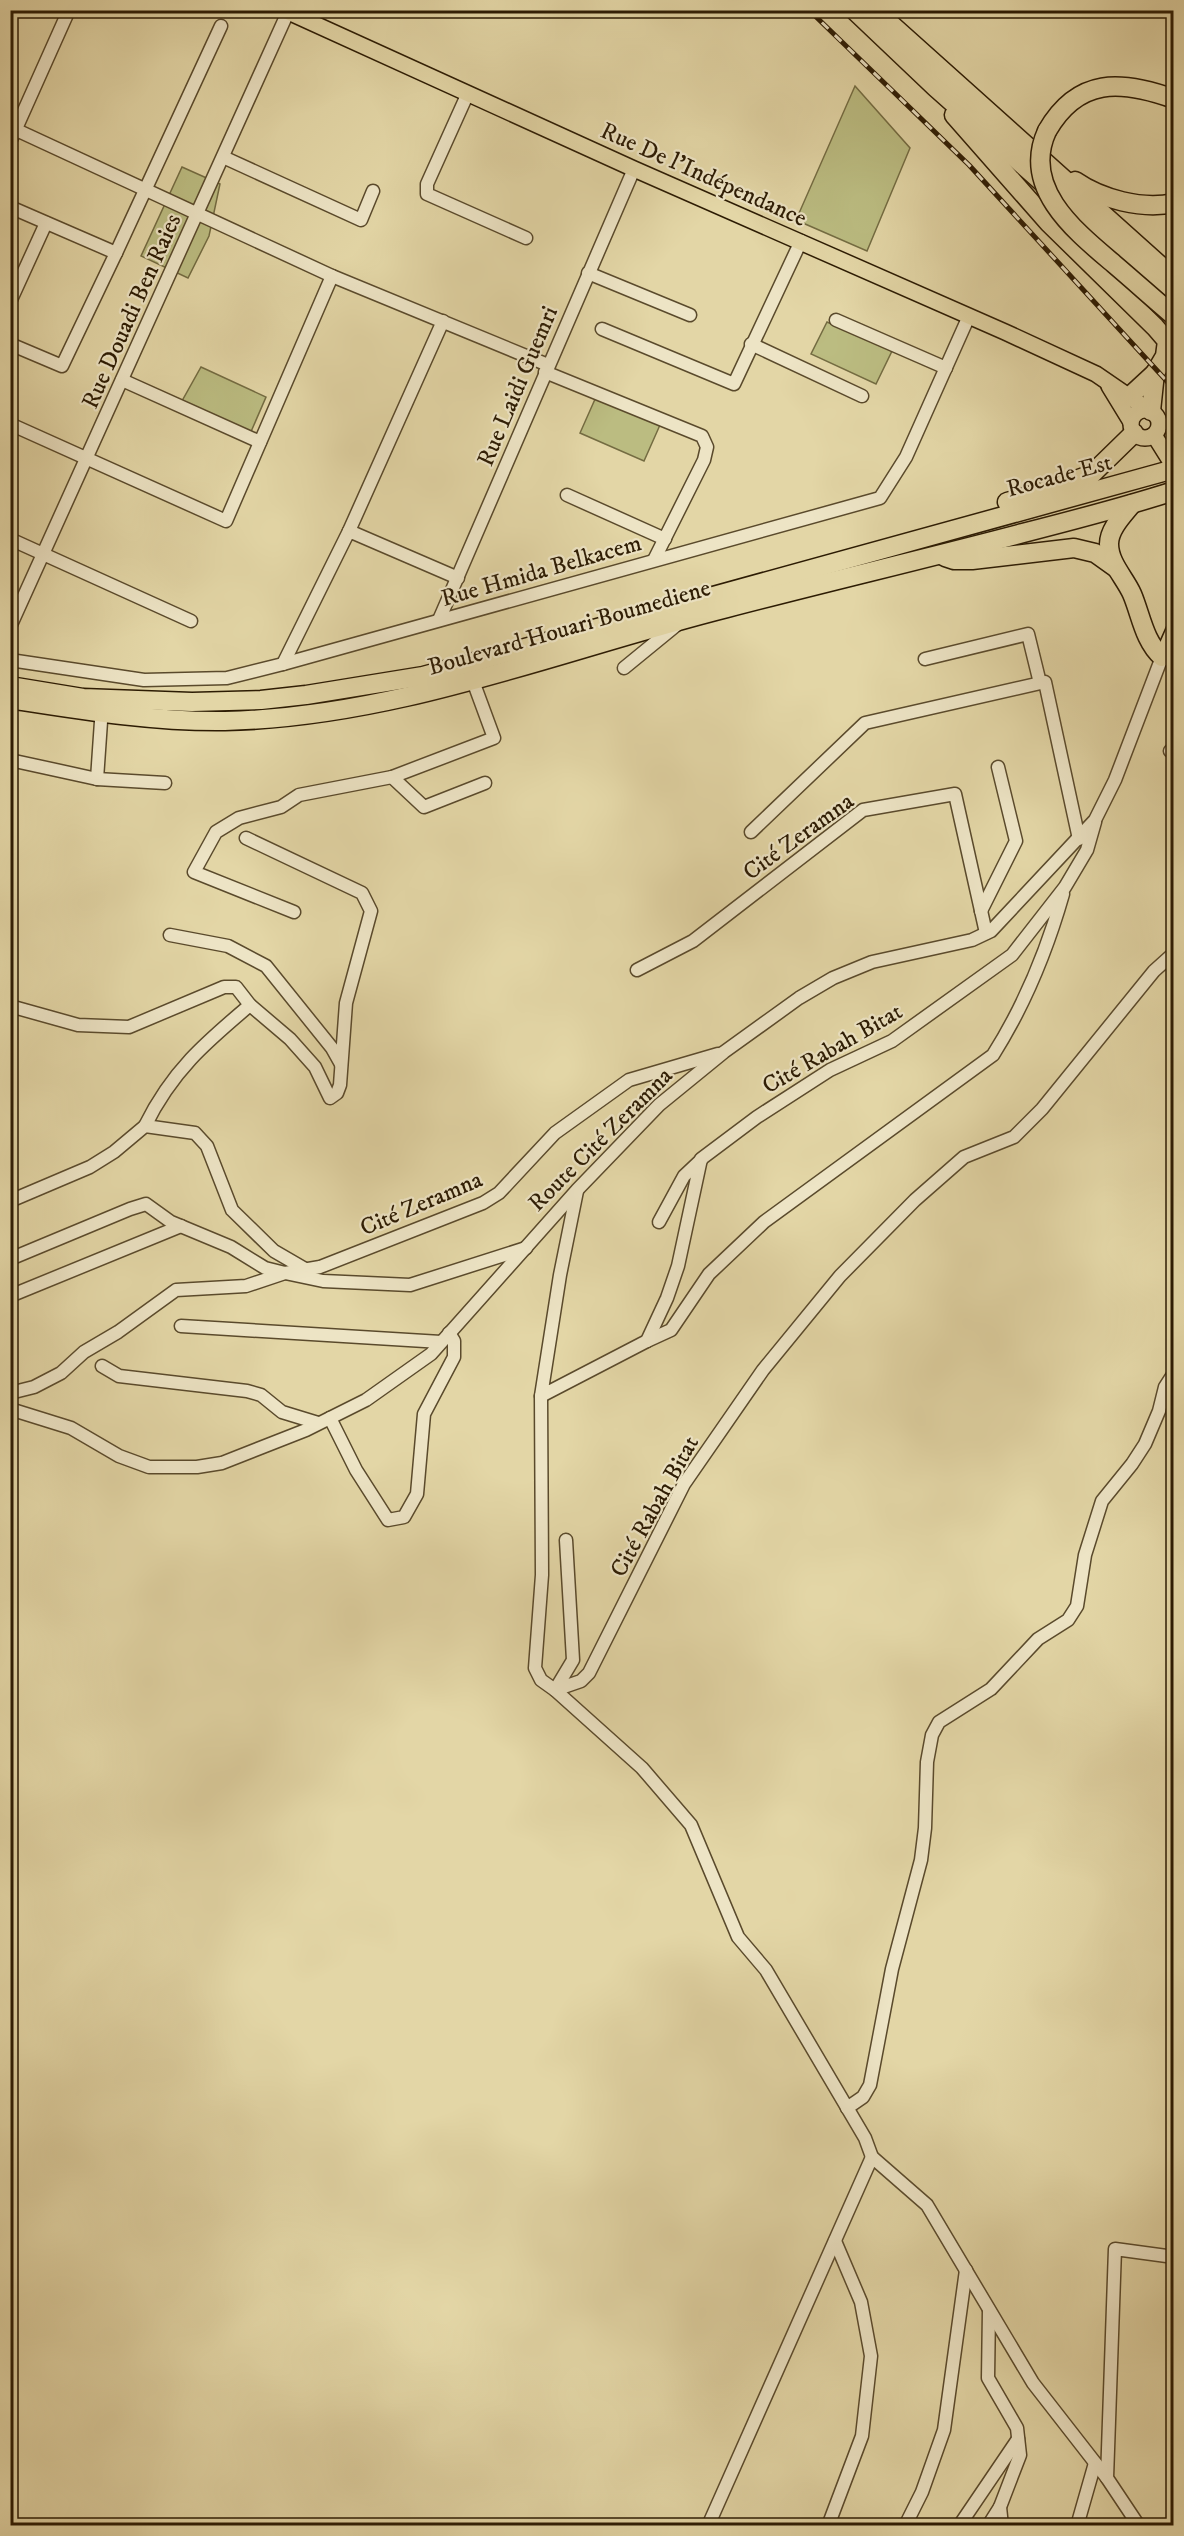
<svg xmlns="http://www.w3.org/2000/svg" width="1184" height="2536" font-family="'IM FELL DW Pica',serif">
	<rect width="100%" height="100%" fill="#e3d6a6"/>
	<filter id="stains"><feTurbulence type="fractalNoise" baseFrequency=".00333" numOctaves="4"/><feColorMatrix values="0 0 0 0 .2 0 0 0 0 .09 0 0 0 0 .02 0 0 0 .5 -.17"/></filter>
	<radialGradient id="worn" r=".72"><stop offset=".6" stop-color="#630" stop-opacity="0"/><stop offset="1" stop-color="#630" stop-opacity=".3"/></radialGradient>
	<!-- green -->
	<g fill="#bbbc81" stroke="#746c42" stroke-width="1.5">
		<path d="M855 86 910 148 867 251 796 220Z"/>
		<path d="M182 167 220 184 209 236 188 278 141 256Z"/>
		<path d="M827 322 892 351 876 384 811 354Z"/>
		<path d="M201 367 266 397 250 434 182 401Z"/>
		<path d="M596 397 660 425 644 461 580 433Z"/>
	</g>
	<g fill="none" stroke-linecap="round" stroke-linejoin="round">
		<defs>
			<g id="minor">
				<path d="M468 93 427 184V194L526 238"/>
				<path d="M10 127 332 276 548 365"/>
				<path d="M10 142 69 10"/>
				<path d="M223 157 361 220 373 191"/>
				<path d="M10 207 116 253 62 366 10 344"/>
				<path d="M116 253 221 26"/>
				<path d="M588 273 690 315"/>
				<path d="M10 302 46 223"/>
				<path d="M836 320 946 368"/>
				<path d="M602 329 734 384 801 241"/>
				<path d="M751 344 862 396"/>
				<path d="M545 372 702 436 707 447 704 460 654 560"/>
				<path d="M122 380 260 442"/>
				<path d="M10 424 226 521 332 276"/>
				<path d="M567 495 665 539"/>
				<path d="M349 531 443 321"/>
				<path d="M10 539 191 621"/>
				<path d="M439 620 634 169"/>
				<path d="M10 627 288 12"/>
				<path d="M925 659 1028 634 1040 683"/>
				<path d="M10 660 144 680 227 678 283 664 880 498 906 457 969 316"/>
				<path d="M283 664 349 531 458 578"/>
				<path d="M624 668 679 623"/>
				<path d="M1170 751 1174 747"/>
				<path d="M10 760 97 779 165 783"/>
				<path d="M392 777 424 807 485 783"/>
				<path d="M97 779 102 707"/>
				<path d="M751 832 865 723 1045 682 1079 839"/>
				<path d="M981 911 1016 841 998 767"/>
				<path d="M294 912 194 872 216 832 239 818 281 807 299 795 392 777 494 738 473 681"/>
				<path d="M170 935 228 946 266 966 332 1048 341 1064"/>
				<path d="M637 970 693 941 863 810 955 794 986 933"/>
				<path d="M10 1006 78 1025 129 1027 224 987H236L250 1005"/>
				<path d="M145 1126C172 1071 205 1043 250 1005L290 1039 315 1067 330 1098 337 1093 340 1085 346 1003 371 911 362 893 246 838"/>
				<path d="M577 1191 560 1275 541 1396 647 1341 667 1298 678 1266 701 1159 757 1117 830 1070 892 1041 1012 955 1065 887 1087 850 1095 822"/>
				<path d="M10 1201 90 1167 114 1152 145 1126 195 1133 207 1146 232 1210 274 1251 305 1269"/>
				<path d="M659 1222 684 1176 701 1160"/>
				<path d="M10 1259 130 1209 146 1204 171 1222 231 1247 265 1268 285 1273 320 1267 483 1203 499 1193 555 1133 629 1080 718 1054"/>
				<path d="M10 1296 181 1226"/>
				<path d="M181 1326 441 1342"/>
				<path d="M647 1341 671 1330 709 1274 764 1222 993 1055C1024 1006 1047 950 1063 894"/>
				<path d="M102 1366 119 1376 247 1391 261 1395 282 1412 318 1423"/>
				<path d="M10 1393 34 1387 61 1373 84 1352 118 1332 176 1290 246 1286 285 1273 323 1281 410 1285 526 1248"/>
				<path d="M541 1396 542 1575 535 1668 541 1680 555 1690 581 1681 589 1673 684 1484 763 1370 840 1276 915 1200 964 1157 1014 1137 1042 1109 1154 971 1174 953"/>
				<path d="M10 1409 71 1428 119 1456 149 1467H197L222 1463 306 1430 366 1400 431 1354 577 1190 659 1105 724 1052 799 998 833 978 872 962 972 940 991 931 1095 820 1115 780 1162 657"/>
				<path d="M330 1418 356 1470 388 1520 404 1517 417 1494 424 1414 454 1357V1341L449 1333"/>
				<path d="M566 1540 573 1660 555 1690 642 1768 691 1825 738 1937 766 1970 865 2138 872 2157"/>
				<path d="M847 2108 863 2097 870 2085 892 1969 921 1860 925 1828 927 1762 932 1735 939 1722 991 1689 1038 1639 1068 1620 1077 1606 1085 1555 1102 1501 1132 1464 1145 1444 1159 1411 1165 1387 1174 1373"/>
				<path d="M989 2310 988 2378 1017 2428 1020 2455 1000 2507 1002 2526"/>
				<path d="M708 2526 872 2157 927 2205 1033 2383 1107 2478"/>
				<path d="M828 2526 862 2436 871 2356 861 2302 835 2241"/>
				<path d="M905 2526 922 2492 944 2430 966 2270"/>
				<path d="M959 2526 1018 2439"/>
				<path d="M988 2526 1000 2507"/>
				<path d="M1077 2526 1095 2463"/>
				<path d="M1139 2526 1107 2478 1115 2249 1174 2257"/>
			</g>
			<g id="major">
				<path d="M284 10 634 169 1005 332 1096 374 1147 409"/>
				<path d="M1109 386 1131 422"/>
				<circle cx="1145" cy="424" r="14"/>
				<path d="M1154 435 1174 467"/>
				<path d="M1162 657 1174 630"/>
			</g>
			<g id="highway">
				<path d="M854 10 935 87 1174 299"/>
				<path d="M875 10 1174 278"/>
				<path d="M954 115 1049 223 1155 327 1167 341 1165 356 1155 373 1151 411"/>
				<path d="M1047 131C1078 77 1121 80 1174 99"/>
				<path d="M1075 181C1101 199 1142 210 1174 203"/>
				<path d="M1129 397 1155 373"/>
				<path d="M1007 502 1043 492 1092 474 1134 433"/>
				<path d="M1132 504C1123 515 1109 529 1109 544 1109 563 1125 578 1132 594 1141 615 1144 641 1162 657"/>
				<path d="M945 557 954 560H972L1074 548 1095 553 1116 568"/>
				<path d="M10 686 83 698 192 702 261 700 306 695 423 676 1174 469"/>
				<path d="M10 699C81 710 153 722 225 721 399 717 560 650 727 608 826 582 925 559 1023 533 1074 520 1124 507 1174 491"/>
			</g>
		</defs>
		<!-- minor casing -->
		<use href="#minor" stroke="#5a4a2c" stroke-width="15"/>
		<!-- major casing -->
		<use href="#major" stroke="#2c1b03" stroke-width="18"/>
		<!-- highway casing -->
		<use href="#highway" stroke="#2c1b03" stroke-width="21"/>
		<!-- minor -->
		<use href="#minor" stroke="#ede4c5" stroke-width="12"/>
		<!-- major -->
		<use href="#major" stroke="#e3d6a6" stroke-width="15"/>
		<!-- highway -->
		<use href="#highway" stroke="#e3d6a6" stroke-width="18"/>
		<defs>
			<path id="rail" d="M809 10 969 165 1174 389"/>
		</defs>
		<!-- rail casing -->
		<use href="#rail" stroke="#2c1b03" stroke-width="5"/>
		<!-- rail -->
		<use href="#rail" stroke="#ede4c5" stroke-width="3" stroke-dasharray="9" stroke-linecap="butt"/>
		<defs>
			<path id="highway-bridge" d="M1047 131C1021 188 1075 231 1114 264 1134 281 1154 299 1174 316"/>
		</defs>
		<!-- highway-bridge casing -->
		<use href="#highway-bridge" stroke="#2c1b03" stroke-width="21" stroke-linecap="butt"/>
		<!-- highway-bridge -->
		<use href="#highway-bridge" stroke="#e3d6a6" stroke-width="18"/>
	</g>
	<g text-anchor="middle" stroke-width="4.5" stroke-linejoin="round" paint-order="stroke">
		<!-- street labels -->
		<g font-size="24" fill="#2c1b03" stroke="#ede4c5">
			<text transform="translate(704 174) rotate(24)" y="8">Rue De l'Indépendance</text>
			<text transform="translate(131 311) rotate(-66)" y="8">Rue Douadi Ben Raies</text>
			<text transform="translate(517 386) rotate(-67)" y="8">Rue Laidi Guemri</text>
			<text transform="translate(1059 475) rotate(-15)" y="8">Rocade Est</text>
			<text transform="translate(541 570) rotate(-16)" y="8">Rue Hmida Belkacem</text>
			<text transform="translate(569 627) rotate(-16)" y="8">Boulevard Houari Boumediene</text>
			<text transform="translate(798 836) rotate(-36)" y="8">Cité Zeramna</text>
			<text transform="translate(832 1048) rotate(-30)" y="8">Cité Rabah Bitat</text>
			<text transform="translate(600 1139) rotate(-45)" y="8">Route Cité Zeramna</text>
			<text transform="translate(421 1203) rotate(-23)" y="8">Cité Zeramna</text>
			<text transform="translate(654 1506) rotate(-61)" y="8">Cité Rabah Bitat</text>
		</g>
	</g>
	<!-- margin -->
	<rect width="1184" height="2536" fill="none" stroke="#e3d6a6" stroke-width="36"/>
	<rect x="12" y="12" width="1160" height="2512" fill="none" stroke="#2c1b03" stroke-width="3"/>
	<rect x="18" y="18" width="1148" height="2500" fill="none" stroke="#2c1b03" stroke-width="1.5"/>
	<rect width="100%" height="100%" filter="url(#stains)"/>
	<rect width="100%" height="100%" fill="url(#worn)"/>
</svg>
